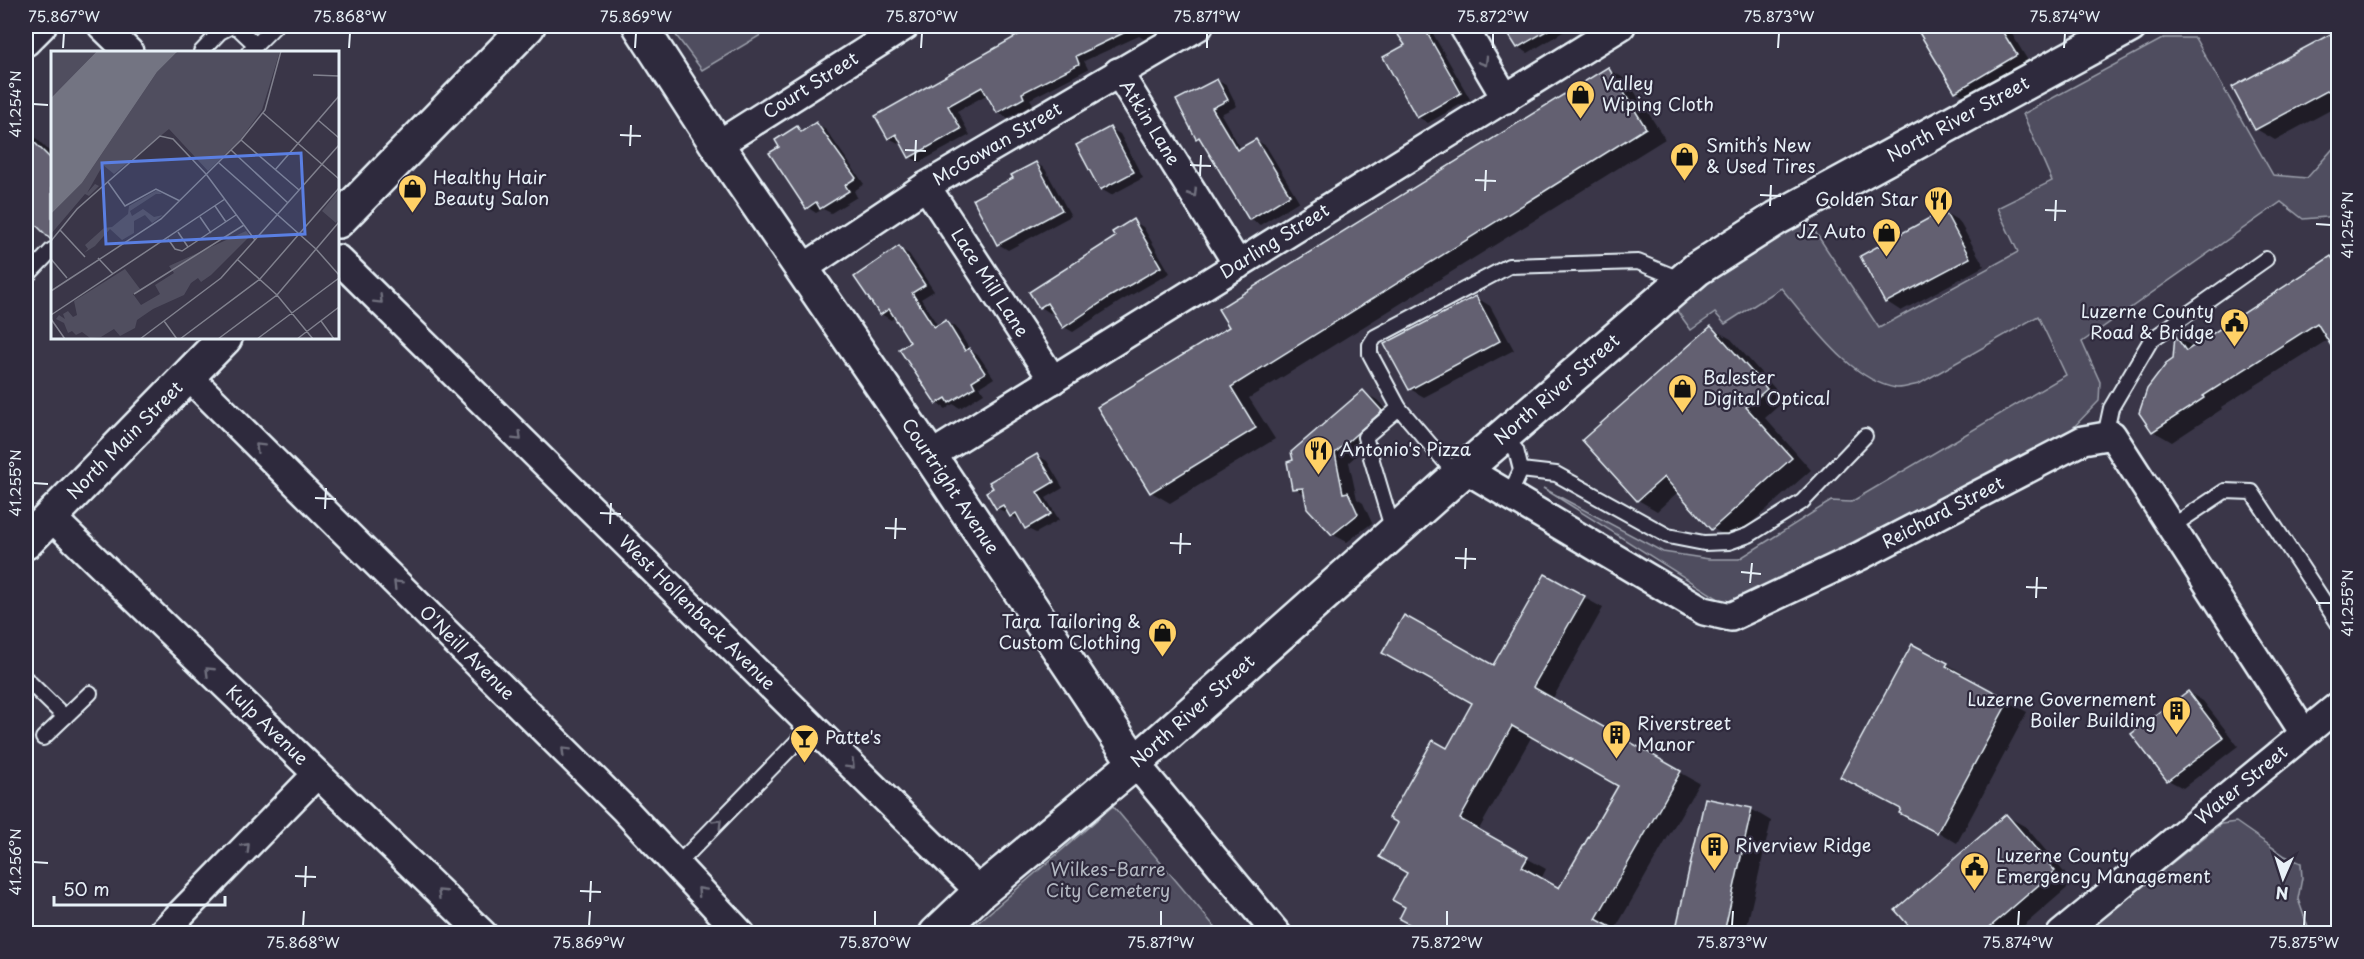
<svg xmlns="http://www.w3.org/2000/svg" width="2364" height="959" font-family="'Playpen Sans',sans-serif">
	<rect width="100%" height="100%" fill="#3a3648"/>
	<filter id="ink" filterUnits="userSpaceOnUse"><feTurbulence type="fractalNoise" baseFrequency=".0167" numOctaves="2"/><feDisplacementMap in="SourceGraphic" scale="12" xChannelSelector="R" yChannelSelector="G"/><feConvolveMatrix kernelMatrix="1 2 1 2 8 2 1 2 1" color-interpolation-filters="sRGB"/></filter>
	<g filter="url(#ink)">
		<!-- green -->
		<g fill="#504e5f" stroke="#9ca0ac" stroke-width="1.5">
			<path d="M669 26H776L702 70Z"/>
			<path d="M2164 38H2195L2273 175 2307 178 2338 143V216L2303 219 2281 202 2082 342 2100 382 2099 401 2067 434 1728 605 1543 488 1663 552 1709 559H1739L1831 501 1851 502 2066 375 2038 316 1919 384C1912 385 1903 389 1896 388 1849 380 1810 321 1781 288L1725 324 1715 313 1691 330 1675 308 1710 275 1808 221 1879 328 2018 252 1997 208 2052 181 2023 114Z"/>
			<path d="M1113 806 1220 933H966Z"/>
			<path d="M2236 822 2285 856 2301 863 2302 878 2298 899 2310 933H2084L2221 824Z"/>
		</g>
		<!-- shadow -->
		<g fill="#0007" fill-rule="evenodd">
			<path d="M133 26H156L147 35Z"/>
			<path d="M1026 26H1169L1144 39 1139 36 1084 61 1088 69 1030 99 1033 104 1008 118 998 112 988 94 957 111 970 135 920 162 910 157 902 141 898 143 889 138 1024 33 1021 28Z"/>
			<path d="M1365 26H1383L1375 31Z"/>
			<path d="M1394 26H1426L1432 32 1470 99 1428 123 1418 117 1407 46Z"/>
			<path d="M1506 26H1573L1528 53 1518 47Z"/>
			<path d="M1917 26H2007L2030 64 1970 99 1956 91Z"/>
			<path d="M2338 31V106L2275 140 2256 129 2234 87Z"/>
			<path d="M1608 69 1627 80 1665 139 1249 398 1275 439 1170 503 1151 492 1231 327Z"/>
			<path d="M1217 80 1227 86 1237 106 1221 114 1241 149 1256 140 1266 146 1299 201 1260 225 1250 219 1203 140 1198 137Z"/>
			<path d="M816 124 826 130 864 184 854 191 857 197 831 213 823 209 816 213 807 207 782 147 797 128 804 132Z"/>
			<path d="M26 128 52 154V239L26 213Z"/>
			<path d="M1110 129 1120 134 1143 178 1111 195 1101 189Z"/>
			<path d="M1036 163 1045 169 1071 216 1008 250 998 244Z"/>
			<path d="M1944 212 1959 221 1984 266 1901 311 1887 302 1862 256Z"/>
			<path d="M1133 221 1143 227 1170 273 1121 301 1073 332 1064 327 1054 311 1050 313 1041 307 1031 292 1117 237Z"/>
			<path d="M899 248 909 254 934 291 921 299 938 326 946 322 956 327 970 350 979 356 994 378 980 387 984 393 960 408 953 404 946 409 937 403 912 342 896 316 891 320 881 314Z"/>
			<path d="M2331 258 2338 262V354L2329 339 2221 407 2222 409 2172 442 2153 431 2175 360 2176 337 2194 347Z"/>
			<path d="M1476 297 1490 306 1514 350 1424 397 1410 389Z"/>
			<path d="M1711 328 1731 339 1785 400 1765 418 1811 470 1732 540 1712 528 1679 491 1657 511 1638 500Z"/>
			<path d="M1363 392 1377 400 1396 420 1349 462 1357 499 1363 503 1372 523 1347 542 1332 534 1305 494 1294 488 1295 461Z"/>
			<path d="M1037 455 1047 461 1063 488 1046 498 1059 520 1036 533 1026 528 1022 521 997 508Z"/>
			<path d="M1545 576 1603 608 1552 700 1699 783 1614 931 1618 934H1515L1509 930 1508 934H1428L1401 918 1407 907 1409 873 1447 750ZM1532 736 1620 785 1560 890 1541 879 1546 869 1478 831Z"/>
			<path d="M1947 664 1966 675 1965 678 2027 712 1957 843 1861 787Z"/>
			<path d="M2188 692 2203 701 2238 746 2183 788 2168 780Z"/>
			<path d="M1707 799 1751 809 1771 821 1745 934H1677Z"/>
			<path d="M2006 816 2026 827 2073 883 2014 934H1917L1897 910Z"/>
		</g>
		<!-- building -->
		<g fill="#636171" stroke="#e8f1f8" stroke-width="1.5" fill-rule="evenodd">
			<path d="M1018 26H1138L1076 56 1079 64 1022 93 1024 98 997 113 982 87 948 106 961 129 909 158 896 134 888 139 875 116 1022 33Z"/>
			<path d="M1392 26H1423L1461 93 1417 118 1383 57 1405 45Z"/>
			<path d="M1503 26H1555L1517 48Z"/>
			<path d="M1915 26H1999L2017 55 1955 92Z"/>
			<path d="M2338 30V85L2255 130 2232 87Z"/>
			<path d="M1608 67 1646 128 1231 387 1256 428 1150 493 1097 407 1229 327 1218 309Z"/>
			<path d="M1217 79 1228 100 1212 108 1237 150 1256 139 1290 195 1249 220 1199 137 1196 139 1176 100Z"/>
			<path d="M816 122 856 178 845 185 849 191 820 209 816 202 806 209 769 153 779 147 775 140 797 126 801 132Z"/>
			<path d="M1110 127 1134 172 1100 190 1076 145Z"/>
			<path d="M26 134 52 160V241L26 215Z"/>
			<path d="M1036 162 1062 210 997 245 973 199 1013 178 1011 175Z"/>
			<path d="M1944 210 1970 258 1885 303 1860 256Z"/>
			<path d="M1133 219 1161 267 1111 296 1063 328 1047 303 1039 308 1029 292 1115 237 1112 232Z"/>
			<path d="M899 246 925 285 912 293 934 327 946 320 965 351 969 348 985 373 972 381 975 387 949 403 946 398 936 404 899 349 910 342 889 309 880 315 854 277Z"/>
			<path d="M2331 256 2338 267V357L2317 323 2203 396 2204 398 2152 432 2139 413 2147 389 2166 364 2173 359 2175 335 2186 351Z"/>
			<path d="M1476 296 1500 341 1409 390 1384 344Z"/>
			<path d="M1711 326 1767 389 1746 407 1792 458 1711 530 1664 477 1637 501 1582 440Z"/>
			<path d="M1363 390 1382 411 1335 453 1343 493 1348 492 1358 514 1332 535 1307 508 1303 488 1292 489 1287 462 1293 460 1291 452Z"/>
			<path d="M1037 454 1054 482 1037 492 1051 514 1025 529 1016 513 1010 517 1003 505 996 509 986 492 993 488 989 482Z"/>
			<path d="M1545 574 1585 596 1533 687 1681 771 1596 919 1622 933H1426L1399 919 1405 907 1392 900 1407 873 1379 857 1398 823 1389 818 1433 740 1447 748 1472 703 1382 653 1404 615 1493 665ZM1512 726 1618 786 1559 888 1522 867 1528 857 1460 819Z"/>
			<path d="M1912 644 1948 663 1946 666 2009 700 1937 833 1899 813 1901 809 1840 777Z"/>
			<path d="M2188 691 2224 738 2167 781 2131 734Z"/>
			<path d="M1705 798 1752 808 1724 933H1675Z"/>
			<path d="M2006 814 2055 871 1983 933H1915L1895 910Z"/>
		</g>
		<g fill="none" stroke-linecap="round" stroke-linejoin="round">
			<defs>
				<g id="lane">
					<path d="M201 52 220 32 232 26 238 28 256 45"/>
					<path d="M249 52 275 26"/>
					<path d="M26 277 52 250"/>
					<path d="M1399 408 1370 354V345L1375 337 1509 266 1638 262 1682 280"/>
					<path d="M2105 436 2111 408 2151 340 2266 259"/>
					<path d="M1502 438 1516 450 1521 470 1509 496"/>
					<path d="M1521 470 1556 474 1668 536 1704 543 1729 542 1749 535 1802 502 1865 436"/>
					<path d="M2171 527 2225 491 2252 492 2338 623"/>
					<path d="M1393 531 1365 437 1399 408 1458 477"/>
					<path d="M26 679 65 717 43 738"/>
					<path d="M65 717 90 693"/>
					<path d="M677 865 812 726"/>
				</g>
				<g id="street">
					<path d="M102 26 129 52"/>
					<path d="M1463 26 1506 99"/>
					<path d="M26 42 42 26"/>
					<path id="s1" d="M1118 72 1238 265"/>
					<path id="s2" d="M717 145 905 26"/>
					<path id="s3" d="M926 186 1053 380"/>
					<path id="s4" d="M338 259 980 892"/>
					<path id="s5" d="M802 269 926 186 1199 26"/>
					<path id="s6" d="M188 376 625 810 741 934"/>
					<path id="s7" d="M930 456 1621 26"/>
					<path id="s8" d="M1465 469 1704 611 1731 617 1860 556 2083 440 2112 435 2304 733"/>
					<path id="s9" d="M51 517 483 934"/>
					<path d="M1135 763 1277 934"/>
					<path d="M161 934 317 774"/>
					<path id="s10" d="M2061 934 2338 706"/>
				</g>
				<g id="secondary">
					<path id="s11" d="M640 26 717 145 930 456 1135 763"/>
					<path d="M338 221 528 26"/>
					<path id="s12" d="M26 542 225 338"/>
				</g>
				<g id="primary">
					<path id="s13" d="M936 934 980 892 1135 763 1465 469 1697 269 1777 218 2130 26"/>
				</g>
			</defs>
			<!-- lane casing -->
			<use href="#lane" stroke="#e8f1f8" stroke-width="18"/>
			<!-- street casing -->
			<use href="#street" stroke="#e8f1f8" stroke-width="32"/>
			<!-- secondary casing -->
			<use href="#secondary" stroke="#e8f1f8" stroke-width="38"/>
			<!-- primary casing -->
			<use href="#primary" stroke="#e8f1f8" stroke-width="38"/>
			<!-- lane -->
			<use href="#lane" stroke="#2f2a3d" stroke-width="14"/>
			<!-- street -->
			<use href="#street" stroke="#2f2a3d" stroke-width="27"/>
			<!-- secondary -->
			<use href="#secondary" stroke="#2f2a3d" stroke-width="33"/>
			<!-- primary -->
			<use href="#primary" stroke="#2f2a3d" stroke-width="33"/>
		</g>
		<!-- one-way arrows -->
		<defs><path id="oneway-chevron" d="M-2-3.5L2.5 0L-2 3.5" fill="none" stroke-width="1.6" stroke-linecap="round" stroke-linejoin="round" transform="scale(1.5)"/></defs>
		<g stroke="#70707e">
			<use href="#oneway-chevron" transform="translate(1484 62) rotate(59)"/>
			<use href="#oneway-chevron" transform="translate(1193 193) rotate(58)"/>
			<use href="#oneway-chevron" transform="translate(379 300) rotate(45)"/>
			<use href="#oneway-chevron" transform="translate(518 437) rotate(45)"/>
			<use href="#oneway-chevron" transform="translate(259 447) rotate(-135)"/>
			<use href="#oneway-chevron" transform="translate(397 584) rotate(-135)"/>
			<use href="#oneway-chevron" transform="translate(209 671) rotate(-136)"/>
			<use href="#oneway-chevron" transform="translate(565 751) rotate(-135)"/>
			<use href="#oneway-chevron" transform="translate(851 765) rotate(45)"/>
			<use href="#oneway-chevron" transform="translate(718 823) rotate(-46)"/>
			<use href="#oneway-chevron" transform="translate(246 847) rotate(-46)"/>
			<use href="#oneway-chevron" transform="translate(701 891) rotate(-133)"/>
			<use href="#oneway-chevron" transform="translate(441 893) rotate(-136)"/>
		</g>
	</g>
	<!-- ticks -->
	<path fill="none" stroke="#e8f1f8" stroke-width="2" d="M63 48 64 33M349 48 350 33M635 48 636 33M921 48 922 33M1207 48V33M1493 48V33M1778 48 1779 33M2064 48 2065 33M33 104 48 105M620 135 641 136M630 146 631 125M905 150 926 151M915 161 916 140M1190 165 1211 166M1200 176 1201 155M1475 180 1496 181M1485 191 1486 170M1760 195 1781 196M1770 206 1771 185M2045 210 2066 211M2055 221 2056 200M2316 224 2331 225M33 483 48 484M315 498 336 499M325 509 326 488M600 513 621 514M610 524 611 503M885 528 906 529M895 539 896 518M1170 543 1191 544M1180 554 1181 533M1455 558 1476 559M1465 569 1466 548M1741 572 1761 574M1750 583 1752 563M2026 587 2047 588M2036 598 2037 577M2316 603H2331M33 862 48 863M295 876 316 877M305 887 306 866M580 891 601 892M590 902 591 881M303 926 304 911M589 926 590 911M875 926V911M1161 926V911M1447 926V911M1732 926 1733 911M2018 926 2019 911M2304 926 2305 911"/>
	<!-- icons -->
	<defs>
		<symbol id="shop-pin" viewBox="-11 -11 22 30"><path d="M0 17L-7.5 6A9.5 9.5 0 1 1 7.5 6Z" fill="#ffd166" stroke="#2f2a3d"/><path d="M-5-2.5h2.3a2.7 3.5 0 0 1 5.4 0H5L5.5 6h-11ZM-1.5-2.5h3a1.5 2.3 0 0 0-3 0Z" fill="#111"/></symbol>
		<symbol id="restaurant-pin" viewBox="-11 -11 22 30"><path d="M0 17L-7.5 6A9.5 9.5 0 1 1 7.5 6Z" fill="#ffd166" stroke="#2f2a3d"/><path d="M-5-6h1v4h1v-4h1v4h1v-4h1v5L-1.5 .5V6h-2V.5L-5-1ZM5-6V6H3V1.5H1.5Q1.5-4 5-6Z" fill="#111"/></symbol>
		<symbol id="civic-pin" viewBox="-11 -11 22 30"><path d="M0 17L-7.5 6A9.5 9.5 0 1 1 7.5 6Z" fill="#ffd166" stroke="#2f2a3d"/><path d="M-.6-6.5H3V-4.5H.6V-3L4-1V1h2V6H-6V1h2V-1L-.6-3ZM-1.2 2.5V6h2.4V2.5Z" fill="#111"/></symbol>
		<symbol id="building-pin" viewBox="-11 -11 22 30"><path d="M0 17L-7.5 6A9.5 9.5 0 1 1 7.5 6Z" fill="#ffd166" stroke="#2f2a3d"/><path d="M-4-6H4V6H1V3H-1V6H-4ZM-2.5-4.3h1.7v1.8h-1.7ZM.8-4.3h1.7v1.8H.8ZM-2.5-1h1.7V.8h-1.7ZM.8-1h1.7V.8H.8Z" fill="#111"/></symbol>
		<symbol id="bar-pin" viewBox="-11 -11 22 30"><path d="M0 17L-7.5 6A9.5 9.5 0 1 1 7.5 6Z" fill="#ffd166" stroke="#2f2a3d"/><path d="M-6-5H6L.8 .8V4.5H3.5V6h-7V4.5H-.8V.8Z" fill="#111"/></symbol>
	</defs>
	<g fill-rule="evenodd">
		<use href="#shop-pin" x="1564" y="78" width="33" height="45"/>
		<use href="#shop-pin" x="1668" y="140" width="33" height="45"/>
		<use href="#shop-pin" x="396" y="172" width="33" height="45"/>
		<use href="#restaurant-pin" x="1922" y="184" width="33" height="45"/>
		<use href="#shop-pin" x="1870" y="216" width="33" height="45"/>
		<use href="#civic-pin" x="2218" y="306" width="33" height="45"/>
		<use href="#shop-pin" x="1666" y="372" width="33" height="45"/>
		<use href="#restaurant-pin" x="1302" y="434" width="33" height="45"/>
		<use href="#shop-pin" x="1146" y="616" width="33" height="45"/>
		<use href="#building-pin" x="2160" y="694" width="33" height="45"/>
		<use href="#building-pin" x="1600" y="718" width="33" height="45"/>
		<use href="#bar-pin" x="788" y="722" width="33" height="45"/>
		<use href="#building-pin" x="1698" y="830" width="33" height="45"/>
		<use href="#civic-pin" x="1958" y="850" width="33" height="45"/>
	</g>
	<g text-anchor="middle" stroke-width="4.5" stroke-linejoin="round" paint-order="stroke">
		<!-- poi labels -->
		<g font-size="18" fill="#e8f1f8" stroke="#2f2a3d" text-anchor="start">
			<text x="1602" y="90">Valley<tspan x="1602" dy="21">Wiping Cloth</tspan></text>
			<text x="1706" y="152">Smith’s New<tspan x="1706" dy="21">&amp; Used Tires</tspan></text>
			<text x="433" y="184">Healthy Hair<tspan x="433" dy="21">Beauty Salon</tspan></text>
			<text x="1918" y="206" text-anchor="end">Golden Star</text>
			<text x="1866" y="238" text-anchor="end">JZ Auto</text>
			<text x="2214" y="318" text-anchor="end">Luzerne County<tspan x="2214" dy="21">Road &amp; Bridge</tspan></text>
			<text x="1703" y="384">Balester<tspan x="1703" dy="21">Digital Optical</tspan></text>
			<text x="1340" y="456">Antonio's Pizza</text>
			<text x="1141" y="628" text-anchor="end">Tara Tailoring &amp;<tspan x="1141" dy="21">Custom Clothing</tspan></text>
			<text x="2156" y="706" text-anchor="end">Luzerne Governement<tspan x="2156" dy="21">Boiler Building</tspan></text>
			<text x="1637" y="730">Riverstreet<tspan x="1637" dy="21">Manor</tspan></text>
			<text x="825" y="744">Patte's</text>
			<text x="1735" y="852">Riverview Ridge</text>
			<text x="1996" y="862">Luzerne County<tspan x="1996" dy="21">Emergency Management</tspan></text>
		</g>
		<!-- street labels -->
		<g font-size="18" fill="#e8f1f8" stroke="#2f2a3d">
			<text dy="6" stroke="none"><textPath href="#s2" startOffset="111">Court Street</textPath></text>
			<text dy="6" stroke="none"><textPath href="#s13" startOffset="1312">North River Street</textPath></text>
			<text dy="6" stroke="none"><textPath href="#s1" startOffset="60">Atkin Lane</textPath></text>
			<text dy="6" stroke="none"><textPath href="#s5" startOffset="232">McGowan Street</textPath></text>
			<text dy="6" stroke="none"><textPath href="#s7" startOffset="406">Darling Street</textPath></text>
			<text dy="6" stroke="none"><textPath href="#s3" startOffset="116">Lace Mill Lane</textPath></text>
			<text dy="6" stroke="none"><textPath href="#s13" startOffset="826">North River Street</textPath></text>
			<text dy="6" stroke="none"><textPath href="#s12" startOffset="142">North Main Street</textPath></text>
			<text dy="6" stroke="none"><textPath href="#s11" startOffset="555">Courtright Avenue</textPath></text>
			<text dy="6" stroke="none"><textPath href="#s8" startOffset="542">Reichard Street</textPath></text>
			<text dy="6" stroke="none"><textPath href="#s4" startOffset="504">West Hollenback Avenue</textPath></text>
			<text dy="6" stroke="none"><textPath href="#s6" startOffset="393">O'Neill Avenue</textPath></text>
			<text dy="6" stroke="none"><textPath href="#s13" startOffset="340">North River Street</textPath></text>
			<text dy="6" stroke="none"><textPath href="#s9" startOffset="300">Kulp Avenue</textPath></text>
			<text dy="6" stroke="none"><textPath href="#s10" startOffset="234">Water Street</textPath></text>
		</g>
		<!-- park labels -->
		<g font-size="18" fill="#b3b8c2" stroke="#2f2a3d">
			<text x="1108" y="876">Wilkes-Barre<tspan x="1108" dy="21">City Cemetery</tspan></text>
		</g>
	</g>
	<!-- overview -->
	<g transform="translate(51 51)">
		<rect width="288" height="288" fill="#3a3648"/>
		<path d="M0 0H46L0 47ZM229 0 211 59 189 89 157 120 118 78 63 123 52 114 36 142 44 133 48 135 38 145 34 143 0 183V163L31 132 106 21 125 2ZM106 139 111 143H105L79 160 81 165 92 158 103 166 112 164 101 172 94 164 83 170V182L71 189 59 178 44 195 33 202 37 198 34 194 53 177 61 176 77 163 78 155ZM288 139V168L285 172 271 160ZM195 180 199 185 160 224 150 231 147 227 140 232 133 244 102 258 86 269 84 277 69 285 63 278 50 286 39 287 31 281 25 284 21 280 17 282 13 272 5 268 8 264 14 268 12 263 17 260 22 266 26 264 23 250 74 218 89 238 82 243 90 254 109 243 104 234 123 222 118 215Z" fill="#504e5f"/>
		<path d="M46 0H127L106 21 31 132 0 163V47Z" fill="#737482"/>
		<path fill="none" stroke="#80818e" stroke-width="1.5" d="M262 24 288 25M212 62 288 128M267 69 288 87M190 89 248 139M180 99 237 152M168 112 265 198 288 224M224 119 288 45M155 123 204 189M57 131 74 155 105 138 129 150M164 155 175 171M149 166 160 182M9 179 34 206M127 181 137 196M117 188 124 198 131 200 185 164M0 190 26 158 109 85 122 88 155 123M47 207 62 223M0 208 16 227M187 209 226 244 262 288M0 240 110 168 190 89 214 59 230 0M83 243 193 174M0 264 174 148M0 268 14 288M113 270 126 288M270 270 283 288M89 288 170 227 288 94M129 288 209 228 288 137M167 288 226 244 288 171M206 288 288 227M246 288 288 256"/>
		<path fill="#5a7fe2" fill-opacity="0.15" stroke="#5a7fe2" stroke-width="3" d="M250 102 254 183 55 193 51 112Z"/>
		<rect width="288" height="288" fill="none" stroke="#e8f1f8" stroke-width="3"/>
	</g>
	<!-- margin -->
	<rect width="2364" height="959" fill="none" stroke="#2f2a3d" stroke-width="66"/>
	<!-- north arrow -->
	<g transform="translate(2283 878) rotate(183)" stroke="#2f2a3d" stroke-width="4.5" paint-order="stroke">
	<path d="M0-4.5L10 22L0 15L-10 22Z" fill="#e8f1f8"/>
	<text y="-9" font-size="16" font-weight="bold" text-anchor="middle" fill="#e8f1f8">N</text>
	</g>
	<!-- scale -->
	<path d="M54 896v9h171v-9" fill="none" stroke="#e8f1f8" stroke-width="3"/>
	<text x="63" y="896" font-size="18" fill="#e8f1f8" stroke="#2f2a3d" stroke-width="4.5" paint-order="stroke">50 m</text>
	<rect x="33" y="33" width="2298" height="893" fill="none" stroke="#e8f1f8" stroke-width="2"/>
	<g font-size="15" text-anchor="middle" fill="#e8f1f8">
		<text x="64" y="22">75.867°W</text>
		<text x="350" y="22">75.868°W</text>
		<text x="636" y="22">75.869°W</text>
		<text x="922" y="22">75.870°W</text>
		<text x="1207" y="22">75.871°W</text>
		<text x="1493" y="22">75.872°W</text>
		<text x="1779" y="22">75.873°W</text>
		<text x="2065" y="22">75.874°W</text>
		<text transform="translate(16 104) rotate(-90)" y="5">41.254°N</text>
		<text transform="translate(2348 225) rotate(-90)" y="5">41.254°N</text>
		<text transform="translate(16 483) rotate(-90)" y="5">41.255°N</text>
		<text transform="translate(2348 603) rotate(-90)" y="5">41.255°N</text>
		<text transform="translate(16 862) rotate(-90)" y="5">41.256°N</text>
		<text x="303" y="948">75.868°W</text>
		<text x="589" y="948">75.869°W</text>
		<text x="875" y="948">75.870°W</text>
		<text x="1161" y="948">75.871°W</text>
		<text x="1447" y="948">75.872°W</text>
		<text x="1732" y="948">75.873°W</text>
		<text x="2018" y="948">75.874°W</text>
		<text x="2304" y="948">75.875°W</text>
	</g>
</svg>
